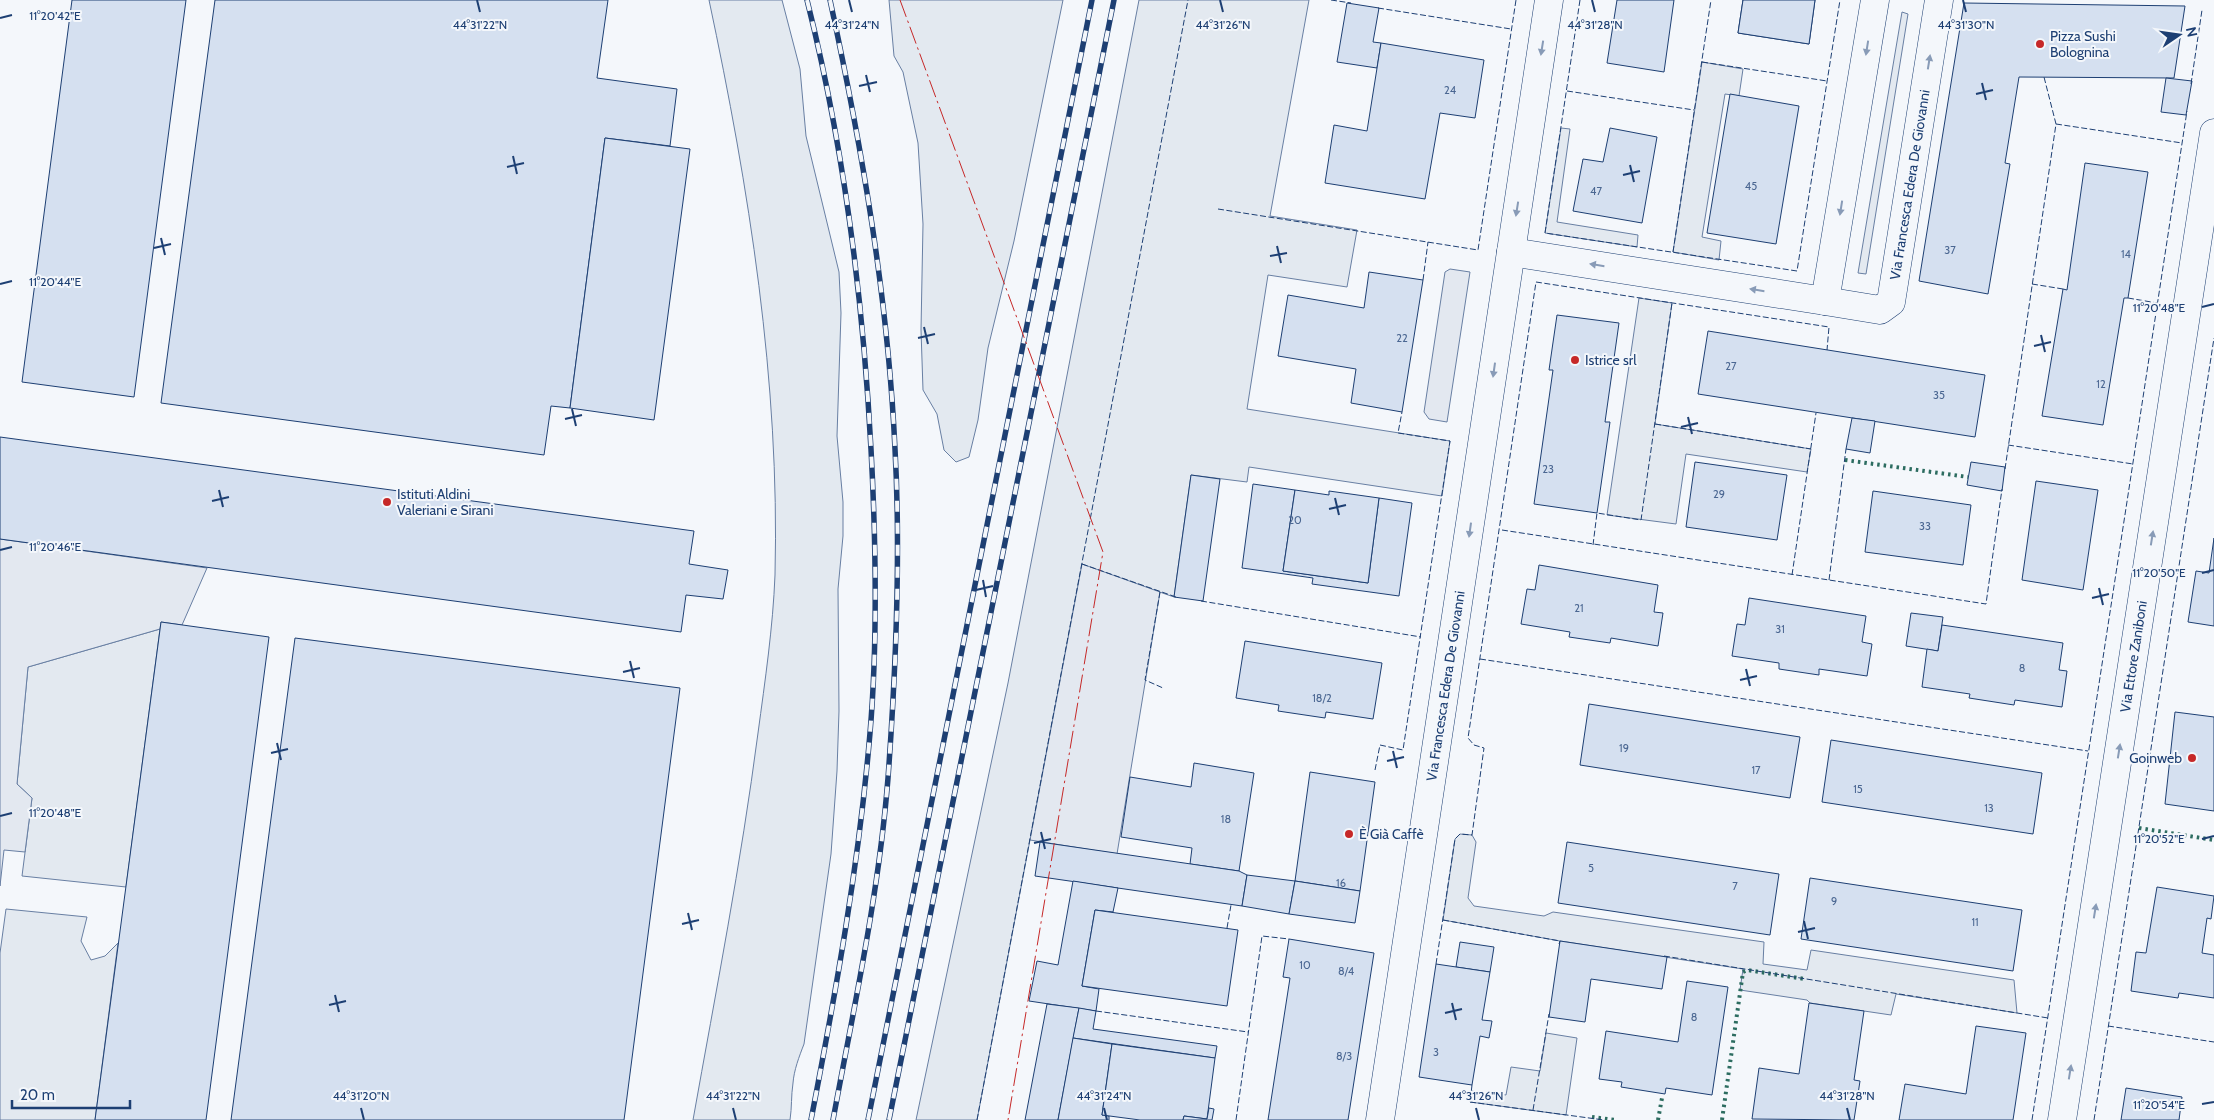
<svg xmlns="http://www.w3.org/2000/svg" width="2214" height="1120" font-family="Cabin,sans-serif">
	<rect width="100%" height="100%" fill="#f4f7fb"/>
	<!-- green -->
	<g fill="#e3e9f0" stroke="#687fa3">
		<path d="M709 0H782L800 69 806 136 839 272 841 313 837 436 843 502V536L838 589 839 711 837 771 831 854 804 1044C799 1057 794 1070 793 1083 791 1096 792 1107 790 1120H693C716 991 741 863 758 733 765 681 773 627 775 575 780 382 749 188 709 0Z"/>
		<path d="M889 0H1063L1014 241 988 348 978 420 969 457 956 462 944 450 937 414 923 390 921 330 923 224 918 143 903 72 894 56Z"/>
		<path d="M1139 0H1309L1270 216 1357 230 1347 287 1268 275 1247 409 1450 441 1442 496 1249 467 1247 482 1191 475 1174 597 1082 565 977 1120H916L1008 683Z"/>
		<path d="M1902 12 1908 14 1866 274 1858 273Z"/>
		<path d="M1702 62 1743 69 1739 96 1725 94 1702 237 1721 241 1719 260 1673 252Z"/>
		<path d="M1561 128 1570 129 1557 222 1638 235 1637 247 1545 233Z"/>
		<path d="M1639 298 1672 303 1655 424 1811 449 1807 472 1686 454 1676 524 1607 515Z"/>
		<path d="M160 629 126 887 22 876 32 798 17 784 28 667Z"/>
		<path d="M1460 834 1472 835 1476 842 1468 898 1474 906 1544 916 1553 912 1764 942 1763 964 1807 970 1811 950 2014 980 2017 1013 1896 994 1891 1015 1810 1003 1807 1000 1740 990 1743 969 1560 941 1443 920 1455 839Z"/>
		<path d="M6 909 87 917 81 941 91 960 105 956 118 943 95 1120H0V953Z"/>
		<path d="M1546 1033 1577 1038 1566 1115 1470 1102 1471 1091 1506 1095 1511 1067 1540 1071Z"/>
	</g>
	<!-- parking -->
	<g fill="#e3e8f0" stroke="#687fa3">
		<path d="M1450 269 1470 272 1447 422 1429 419 1424 412 1445 272Z"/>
		<path d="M0 539 207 568 182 625 161 622 160 629 28 667 17 784 32 798 25 852 4 850 0 886Z"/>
		<path d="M1082 564 1160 592 1117 854 1030 840Z"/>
	</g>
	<!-- building -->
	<g fill="#d5e0f0" stroke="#1d3f73">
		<path d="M72 0H186L134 397 22 382Z"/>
		<path d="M215 0H608L597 78 677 89 670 146 605 138 570 408 551 406 544 455 161 403Z"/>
		<path d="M1617 0H1674L1664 72 1607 63Z"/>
		<path d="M1743 0H1815L1809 44 1738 33Z"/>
		<path d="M1743 0H1815L1809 44 1738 33Z"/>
		<path d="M1347 3 1379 8 1373 42 1381 43 1377 68 1337 62Z"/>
		<path d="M1964 3 2185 6 2174 78 2019 77 2005 163 2010 164 1988 294 1919 281Z"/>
		<path d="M1381 43 1484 60 1475 118 1440 113 1425 199 1325 183 1334 125 1367 131Z"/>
		<path d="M2166 78 2192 81 2186 115 2161 112Z"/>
		<path d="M1730 94 1799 106 1776 244 1707 233Z"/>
		<path d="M1610 128 1657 137 1642 223 1573 211 1583 159 1603 162Z"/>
		<path d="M605 138 690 149 654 420 570 408Z"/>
		<path d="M2085 163 2148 172 2128 298H2124L2103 425 2042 416 2063 289 2067 290Z"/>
		<path d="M1369 272 1423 280 1402 412 1351 403 1356 369 1278 356 1288 295 1364 308Z"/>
		<path d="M1557 315 1619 323 1605 422H1610L1597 513 1534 504 1553 370H1549Z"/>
		<path d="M1708 331 1985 375 1975 437 1698 394Z"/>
		<path d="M1852 418 1875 421 1870 453 1846 449Z"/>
		<path d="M0 437 694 531 689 564 728 570 723 599 686 595 681 632 0 539Z"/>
		<path d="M1695 462 1787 475 1777 540 1686 527Z"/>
		<path d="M1971 462 2005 467 2002 491 1967 485Z"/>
		<path d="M1191 475 1220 479 1203 601 1174 597Z"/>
		<path d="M2036 481 2098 490 2083 590 2022 580Z"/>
		<path d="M1253 484 1295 490 1283 571 1368 583 1379 498 1412 503 1399 596 1312 584 1313 578 1242 568Z"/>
		<path d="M1295 490 1329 495V491L1379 498 1368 583 1283 571Z"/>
		<path d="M1873 491 1971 505 1963 565 1865 552Z"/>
		<path d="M2214 538V626L2188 622 2196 571 2209 573Z"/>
		<path d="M1539 565 1658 585 1654 612 1663 613 1658 646 1611 638 1610 643 1569 637 1570 632 1521 624 1527 589 1535 590Z"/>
		<path d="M1749 598 1866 616 1862 642 1872 644 1867 676 1819 669V675L1779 669V663L1732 656 1737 624 1745 625Z"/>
		<path d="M1911 613 1943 617 1938 651 1906 646Z"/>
		<path d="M161 622 269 637 206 1120H95Z"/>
		<path d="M1942 625 2063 643 2059 670 2067 671 2062 707 2015 700 2014 705 1969 698 1970 694 1922 687 1927 649 1938 651Z"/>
		<path d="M295 638 680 688 624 1120H231Z"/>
		<path d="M1245 641 1382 663 1373 719 1326 712 1325 718 1278 711 1279 705 1236 698Z"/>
		<path d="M1589 704 1800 737 1790 798 1580 765Z"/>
		<path d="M2175 712 2214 717V811L2165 804Z"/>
		<path d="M1831 740 2042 773 2033 834 1822 802Z"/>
		<path d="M1194 763 1254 773 1239 871 1190 864 1192 848 1121 837 1130 777 1191 787Z"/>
		<path d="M1310 772 1375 782 1360 891 1295 881Z"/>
		<path d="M1040 842 1239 871 1247 875 1242 906 1035 876Z"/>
		<path d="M1567 842 1779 874 1770 935 1558 903Z"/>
		<path d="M1247 875 1295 881 1289 914 1242 906Z"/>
		<path d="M1810 878 2022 910 2013 971 1801 939Z"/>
		<path d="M1073 881 1118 888 1113 912 1095 910 1082 986 1099 989 1096 1011 1029 1001 1037 961 1058 965Z"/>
		<path d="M1295 881 1360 891 1355 923 1289 914Z"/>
		<path d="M2157 887 2214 896 2211 919 2207 918 2202 953 2214 955V998L2179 993 2178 998 2131 991 2136 952 2146 953Z"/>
		<path d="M1095 910 1238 930 1227 1006 1082 986Z"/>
		<path d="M1289 939 1374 953 1348 1120H1268L1290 978 1283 977Z"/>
		<path d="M1560 941 1667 957 1662 989 1591 979 1585 1022 1549 1017Z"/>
		<path d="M1460 942 1494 947 1490 972 1456 967Z"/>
		<path d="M1436 964 1490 972 1482 1020 1492 1021 1489 1038 1480 1036 1472 1085 1419 1077Z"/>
		<path d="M1687 981 1728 987 1712 1095 1666 1088 1665 1094 1621 1087 1622 1082 1599 1079 1606 1031 1678 1042Z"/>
		<path d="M1809 1003 1864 1011 1854 1080 1860 1081 1854 1120 1752 1119 1759 1068 1799 1074Z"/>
		<path d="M1047 1004 1079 1008 1058 1120H1025Z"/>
		<path d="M1079 1008 1096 1011 1093 1029 1217 1046 1215 1058 1073 1038Z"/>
		<path d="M1976 1026 2026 1033 2013 1120H1899L1905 1084 1966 1094Z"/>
		<path d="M1073 1038 1112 1044 1102 1115 1109 1116V1120H1058Z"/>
		<path d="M1112 1044 1215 1058 1207 1119 1184 1116 1183 1120H1140L1102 1115Z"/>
		<path d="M2126 1088 2182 1097 2179 1120H2121Z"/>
		<path d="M1209 1108 1214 1109 1212 1120H1183L1184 1116 1207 1119Z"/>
	</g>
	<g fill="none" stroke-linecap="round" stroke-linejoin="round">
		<defs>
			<g id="street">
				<path d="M1511 252 1825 301 1875 0"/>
				<path id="s1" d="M1825 301 1880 310 1891 302 1939 0"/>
				<path id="s2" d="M1380 1120 1549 0"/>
				<path id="s3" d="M2062 1120 2214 133"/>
			</g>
		</defs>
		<!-- street casing -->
		<use href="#street" stroke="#1d3f73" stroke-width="29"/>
		<!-- street -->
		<use href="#street" stroke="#f4f7fb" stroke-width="28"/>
		<defs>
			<g id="rail">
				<path d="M807 0C844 147 863 298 871 449 876 543 878 639 870 733 859 864 836 991 811 1120"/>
				<path d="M830 0C862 148 888 298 895 449 901 558 896 669 888 778 879 893 854 1007 833 1120"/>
				<path d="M868 1120 1092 0"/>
				<path d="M889 1120 1114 0"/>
			</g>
		</defs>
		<!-- rail casing -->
		<use href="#rail" stroke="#1d3f73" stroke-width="5.5"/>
		<!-- rail -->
		<use href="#rail" stroke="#f4f7fb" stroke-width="4" stroke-dasharray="11" stroke-linecap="butt"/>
		<!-- hedge -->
		<g stroke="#2c6c60" stroke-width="4" stroke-dasharray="2.5 4" stroke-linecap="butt">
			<path d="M1845 460 1968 477"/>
			<path d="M2139 828 2214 840"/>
			<path d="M1592 1117 1615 1120"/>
			<path d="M1658 1120 1662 1098"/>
			<path d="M1722 1120 1743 972 1747 970 1805 979"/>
		</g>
		<!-- fence -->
		<g stroke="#1d3f73" stroke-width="1" stroke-dasharray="6 2.5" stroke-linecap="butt">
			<path d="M1331 0 1351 3"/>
			<path d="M1580 0 1545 233 1797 271 1840 0"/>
			<path d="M1378 8 1511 29"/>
			<path d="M1702 62 1827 81"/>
			<path d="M2191 84 2202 10"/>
			<path d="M1567 91 1694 110"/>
			<path d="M2056 124 2182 143"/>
			<path d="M1218 209 1478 250 1516 0"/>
			<path d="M1673 252 1711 0"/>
			<path d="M1423 280 1428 242"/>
			<path d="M2032 284 2063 289"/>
			<path d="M2128 298 2157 303"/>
			<path d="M1655 424 1811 449"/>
			<path d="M2008 445 2133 464"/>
			<path d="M2005 469 2056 124 2044 77"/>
			<path d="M1502 530 1986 604 2002 489"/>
			<path d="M1593 545 1597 513 1641 520 1672 303"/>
			<path d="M1082 564 1176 597"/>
			<path d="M1792 575 1816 413"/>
			<path d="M1829 580 1846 449"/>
			<path d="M1160 592 1145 680 1163 688"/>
			<path d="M1201 601 1421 637"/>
			<path d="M1480 659 2088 751"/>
			<path d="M1375 770 1380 745 1403 750 1450 441 1398 433 1402 412"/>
			<path d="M1443 920 1560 941 1559 944"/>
			<path d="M1227 928 1231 905"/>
			<path d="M1664 956 2048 1018"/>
			<path d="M1436 964 1455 839 1460 834 1472 835 1484 748 1474 745 1468 738 1536 282 1829 327 1827 350"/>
			<path d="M1096 1011 1248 1032"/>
			<path d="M2108 1026 2214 1042"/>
			<path d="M1472 1085 1470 1102 1604 1120"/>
			<path d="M1533 1110 1549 1014"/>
			<path d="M977 1120 1188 0"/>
			<path d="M1236 1120 1262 936 1289 939"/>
			<path d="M2032 1120 2187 111"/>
			<path d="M2094 1120 2214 338"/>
		</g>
		<!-- power -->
		<path stroke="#c62828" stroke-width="1" stroke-dasharray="18 4 2.5 4" stroke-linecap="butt" d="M900 0 1103 552 1008 1120"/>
	</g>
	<!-- one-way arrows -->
	<defs><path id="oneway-solid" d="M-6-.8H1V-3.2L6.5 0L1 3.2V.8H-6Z" transform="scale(1.25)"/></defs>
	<g fill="#889bb7">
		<use href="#oneway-solid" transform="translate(1542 48) rotate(99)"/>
		<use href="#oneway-solid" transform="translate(1867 48) rotate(99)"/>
		<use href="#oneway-solid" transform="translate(1929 62) rotate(-81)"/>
		<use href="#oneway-solid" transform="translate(1841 208) rotate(99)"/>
		<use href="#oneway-solid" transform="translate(1517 209) rotate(99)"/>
		<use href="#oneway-solid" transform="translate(1597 265) rotate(-171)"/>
		<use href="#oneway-solid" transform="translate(1757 290) rotate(-171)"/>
		<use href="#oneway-solid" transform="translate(1494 370) rotate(98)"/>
		<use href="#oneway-solid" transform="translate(1470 530) rotate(98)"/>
		<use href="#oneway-solid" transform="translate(2152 538) rotate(-81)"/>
		<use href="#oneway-solid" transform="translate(2119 751) rotate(-81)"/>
		<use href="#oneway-solid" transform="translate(2095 911) rotate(-81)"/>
		<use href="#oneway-solid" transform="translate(2070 1072) rotate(-81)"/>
	</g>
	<!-- ticks -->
	<path fill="none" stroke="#1d3f73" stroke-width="2" d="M477 0 480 12M849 0 852 12M1220 0 1223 12M1592 0 1595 12M1963 0 1966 12M0 18 12 15M866 75 870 92M1982 83 1986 100M859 86 877 82M1976 94 1993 90M513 156 517 174M1630 165 1634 182M507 167 524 163M1623 175 1640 171M161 238 165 255M1277 246 1281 263M154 248 171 244M1270 256 1287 253M0 284 12 281M2202 307 2214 304M924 327 928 344M2041 335 2045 352M918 338 935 334M2034 346 2051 342M572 409 576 426M1688 417 1692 434M565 419 582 415M1681 427 1698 423M219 490 223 507M1335 498 1339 515M212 501 229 497M1329 509 1346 505M0 550 12 547M2202 573 2214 570M983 580 986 597M2099 588 2103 605M976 590 993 586M2092 598 2109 594M630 661 634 678M1746 669 1750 686M623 672 640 668M1740 680 1757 676M277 743 281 760M1393 751 1397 768M271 753 288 749M1387 761 1404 757M0 816 12 813M1041 832 1045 849M2202 839 2214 836M1034 843 1051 839M688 913 692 930M1804 921 1808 939M682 924 699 920M1798 932 1815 928M335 995 339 1012M1452 1003 1456 1020M329 1005 346 1001M1445 1013 1462 1009M2202 1104 2214 1102M361 1108 364 1120M733 1108 736 1120M1104 1108 1107 1120M1476 1108 1479 1120M1847 1108 1850 1120"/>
	<!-- markers -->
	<g fill="#c62828" stroke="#f4f7fb" stroke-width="2">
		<circle cx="2040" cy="44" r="5"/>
		<circle cx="1575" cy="360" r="5"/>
		<circle cx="387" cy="502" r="5"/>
		<circle cx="2192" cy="758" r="5"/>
		<circle cx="1349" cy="834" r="5"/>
	</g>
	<g text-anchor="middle" stroke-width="4" stroke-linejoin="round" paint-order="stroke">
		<!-- number labels -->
		<g font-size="11" fill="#4b6792">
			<text x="1450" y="94">24</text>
			<text x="1751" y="190">45</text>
			<text x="1596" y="195">47</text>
			<text x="1950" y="254">37</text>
			<text x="2126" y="258">14</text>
			<text x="1402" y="342">22</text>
			<text x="1731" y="370">27</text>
			<text x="2101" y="388">12</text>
			<text x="1939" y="399">35</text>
			<text x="1548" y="473">23</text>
			<text x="1719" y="498">29</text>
			<text x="1295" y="524">20</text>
			<text x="1925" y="530">33</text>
			<text x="1579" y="612">21</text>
			<text x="1780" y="633">31</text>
			<text x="2022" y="672">8</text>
			<text x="1322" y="702">18/2</text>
			<text x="1624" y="752">19</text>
			<text x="1756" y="774">17</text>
			<text x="1858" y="793">15</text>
			<text x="1989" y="812">13</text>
			<text x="1226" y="823">18</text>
			<text x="1591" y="872">5</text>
			<text x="1341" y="887">16</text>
			<text x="1735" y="890">7</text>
			<text x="1834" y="905">9</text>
			<text x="1975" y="926">11</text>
			<text x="1305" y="969">10</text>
			<text x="1346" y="975">8/4</text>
			<text x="1694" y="1021">8</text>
			<text x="1436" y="1056">3</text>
			<text x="1344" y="1060">8/3</text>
		</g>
		<!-- poi labels -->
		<g font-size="14" fill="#1d3f73" stroke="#f4f7fb" text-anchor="start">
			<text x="2050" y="41">Pizza Sushi<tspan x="2050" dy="16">Bolognina</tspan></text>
			<text x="1585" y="365">Istrice srl</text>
			<text x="397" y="499">Istituti Aldini<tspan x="397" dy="16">Valeriani e Sirani</tspan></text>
			<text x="2182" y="763" text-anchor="end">Goinweb</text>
			<text x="1359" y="839">È Già Caffè</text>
		</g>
		<!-- street labels -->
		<g font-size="14" fill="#1d3f73" stroke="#f4f7fb">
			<text dy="5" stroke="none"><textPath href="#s1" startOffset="188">Via Francesca Edera De Giovanni</textPath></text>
			<text dy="5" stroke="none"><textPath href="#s3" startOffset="469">Via Ettore Zaniboni</textPath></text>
			<text dy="5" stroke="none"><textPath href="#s2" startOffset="439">Via Francesca Edera De Giovanni</textPath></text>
		</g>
	</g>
	<g font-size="12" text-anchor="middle" fill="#1d3f73" stroke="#f4f7fb" stroke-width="4" stroke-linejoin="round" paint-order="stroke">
		<text x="55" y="20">11°20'42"E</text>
		<text x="480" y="29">44°31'22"N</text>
		<text x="852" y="29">44°31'24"N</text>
		<text x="1223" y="29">44°31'26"N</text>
		<text x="1595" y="29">44°31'28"N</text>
		<text x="1966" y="29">44°31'30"N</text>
		<text x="55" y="286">11°20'44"E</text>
		<text x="2159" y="312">11°20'48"E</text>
		<text x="55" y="551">11°20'46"E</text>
		<text x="2159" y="577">11°20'50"E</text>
		<text x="55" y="817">11°20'48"E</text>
		<text x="2159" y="843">11°20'52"E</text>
		<text x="361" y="1100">44°31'20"N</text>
		<text x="733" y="1100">44°31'22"N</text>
		<text x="1104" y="1100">44°31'24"N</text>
		<text x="1476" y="1100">44°31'26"N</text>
		<text x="1847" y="1100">44°31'28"N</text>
		<text x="2159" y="1109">11°20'54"E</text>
	</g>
	<!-- north arrow -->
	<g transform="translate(2179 35) rotate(77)" stroke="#f4f7fb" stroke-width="4" paint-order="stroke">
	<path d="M0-4L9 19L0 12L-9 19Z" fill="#1d3f73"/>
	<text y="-8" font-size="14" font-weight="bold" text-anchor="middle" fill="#1d3f73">N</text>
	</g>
	<!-- scale -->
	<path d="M12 1100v8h118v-8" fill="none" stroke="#1d3f73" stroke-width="2.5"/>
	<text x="20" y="1100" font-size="15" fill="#1d3f73" stroke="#f4f7fb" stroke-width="4" paint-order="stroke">20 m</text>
</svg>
